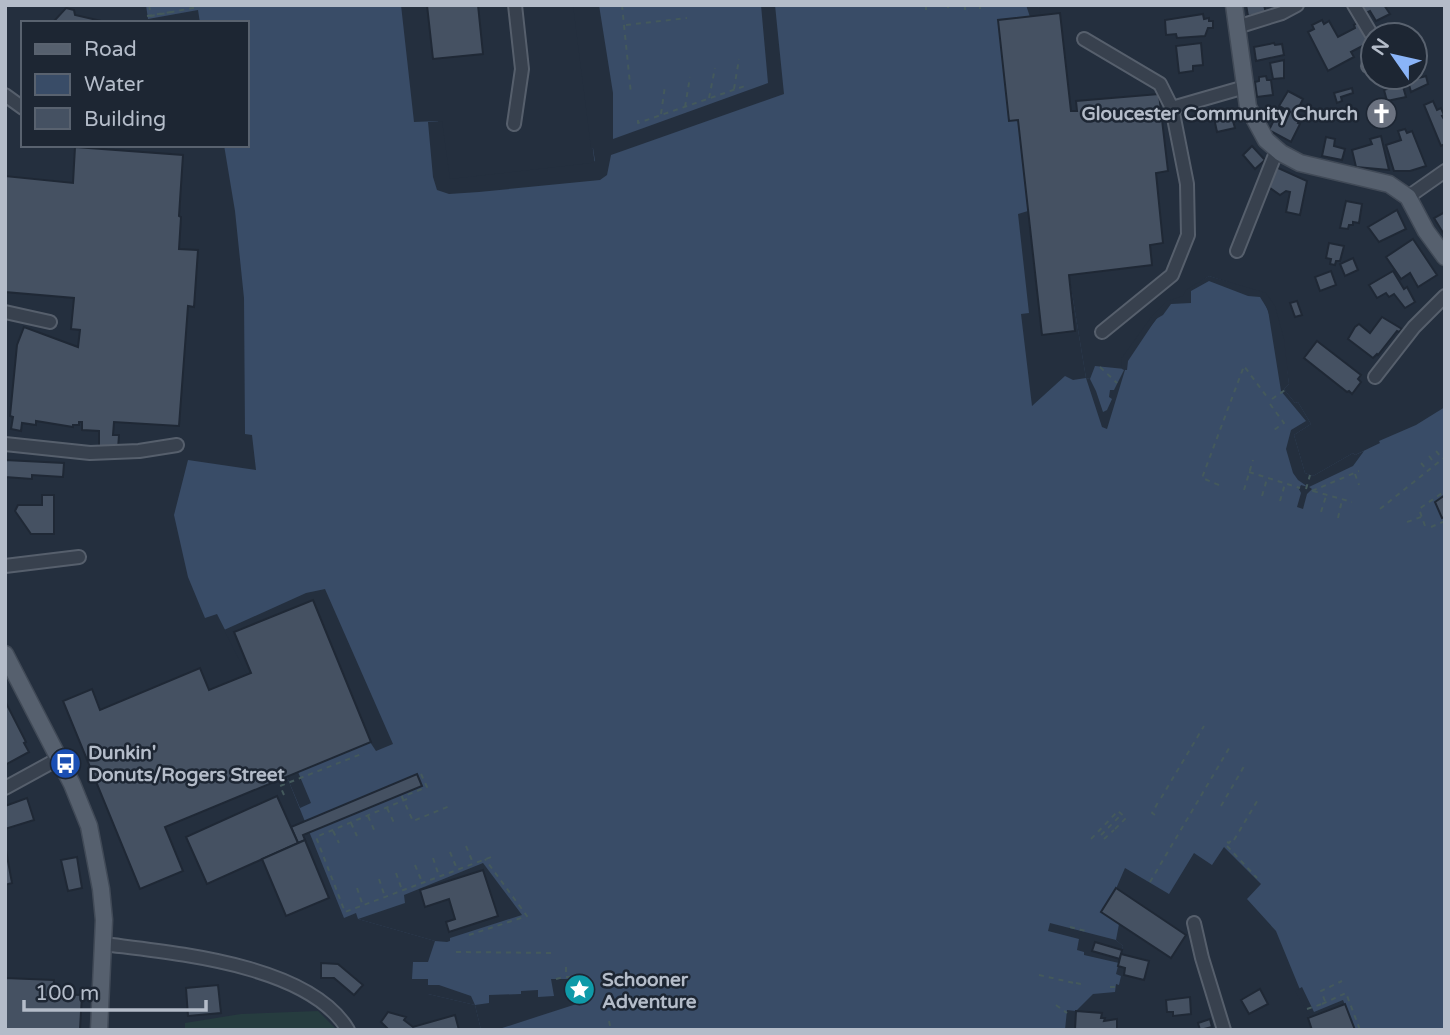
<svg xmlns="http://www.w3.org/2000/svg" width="1450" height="1035" font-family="'Varela Round',sans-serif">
	<rect width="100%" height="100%" fill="#242f3e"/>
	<!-- green -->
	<path fill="#263c3f" d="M318 1011 337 1030H185V1023L241 1014Z"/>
	<!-- water -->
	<path fill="#394c67" d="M146 5H401L414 122 438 121 447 182 595 166 575 5H1038L1069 275 1086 378 1090 379 1095 366 1125 369V359L1170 302 1186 299 1189 290 1209 276 1261 293 1285 356 1289 384 1284 389 1295 403 1298 402 1311 424 1294 435 1305 473 1313 476 1353 453 1355 455 1380 443 1379 441 1416 425 1445 407V1030H1312L1308 1018 1310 1014 1276 931 1247 899 1261 884 1224 847 1212 865 1194 853 1169 894 1125 868 1105 914 1119 924 1116 940 1123 946 1116 974 1121 976 1119 985 1116 984 1115 992 1093 994 1076 1011 1067 1010 1065 1030H481L475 1005 428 994V979H412L413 962H428L435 941 358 919 356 913 344 918 287 777 297 772 217 614 205 618 188 577 174 515 188 460 256 470 252 435 245 434 244 298 235 211 224 145H247V23H200L198 10 148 19Z"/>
	<!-- pier -->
	<g fill="#242f3e">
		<path d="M573 5H599L613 93V139L768 83 761 5H775L784 94 611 155 607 175 600 180 479 192 449 194 437 190 433 177 428 122 442 121 450 179 591 163 595 161 593 148H591Z"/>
		<path d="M1026 5H1038L1041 16 1069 275 1086 378 1090 379 1096 391 1103 412 1107 410 1112 399 1109 397 1110 390H1114L1124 370 1122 369 1121 359 1152 316 1167 301 1183 296 1186 290 1209 276 1266 293 1275 306 1284 339 1289 384 1284 389 1295 403 1298 402 1311 424 1294 435 1305 473 1313 476 1353 453 1355 455 1364 451 1353 466 1309 487 1312 489 1307 494 1303 509 1297 507 1301 493 1299 489 1301 485 1308 487 1298 480 1293 473 1286 449 1291 430 1306 421 1281 391 1268 310 1260 297 1248 296 1209 281 1191 291V303L1171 304 1163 315 1156 319 1128 361 1127 370H1125L1107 429 1102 427 1086 378 1073 380 1065 376 1032 406 1021 314 1029 313 1018 214 1028 211 1018 121H1009L998 20 1030 17Z"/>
		<path d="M325 589 393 744 376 751 370 742 298 772 311 803 300 808 287 777 297 772 224 630 306 593Z"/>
		<path d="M483 863 522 915 450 938V941L447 942 435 941 358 919 405 903 404 895Z"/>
		<path d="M1050 923 1116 940 1123 946 1119 963 1084 955V952L1077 950 1079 939 1048 931Z"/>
		<path d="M551 979H583L592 999 496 1030H481L475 1005 428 994V985H439L471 996 475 1005 489 1003V995L521 994V991L538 990V997L554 996Z"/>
		<path d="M1302 987 1314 1012 1343 1000 1355 1030H1312L1308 1018 1309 1015 1295 991Z"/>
	</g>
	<!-- building -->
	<g fill="#455162" stroke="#1f2835" stroke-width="2">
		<path d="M427 5H478L483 54 433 59Z"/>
		<path d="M1246 5H1264L1266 13 1248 16Z"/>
		<path d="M1362 5H1384L1390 14 1376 21 1370 11 1366 13Z"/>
		<path d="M66 8 74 10 75 15 110 23H57L55 20Z"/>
		<path d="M1060 13 1071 111H1077L1076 101 1159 94 1168 171 1156 173 1163 243 1150 245 1152 265 1069 275 1075 331 1042 335 1018 120 1009 121 998 20Z"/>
		<path d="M1203 14 1204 19 1209 18V21H1213V28H1208L1205 36 1177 38 1176 34 1166 35 1165 20Z"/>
		<path d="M1322 20 1324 24 1329 21 1338 37 1355 28 1354 25 1359 22 1370 42 1351 52 1354 57 1328 71 1308 32 1314 29 1312 25Z"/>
		<path d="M1201 43 1203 65 1193 66V71L1179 73 1176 46Z"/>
		<path d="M1274 43 1275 45 1282 44 1284 55 1256 61 1254 47Z"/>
		<path d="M1284 60V78L1273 79 1270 63Z"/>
		<path d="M1266 76 1267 80H1271L1273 95 1257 97 1255 82 1259 81V77Z"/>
		<path d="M1426 76 1428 84 1411 92 1408 81Z"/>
		<path d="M1402 83 1406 97 1387 101 1384 90Z"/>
		<path d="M1352 88 1353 93 1341 97 1342 101 1337 103 1334 93Z"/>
		<path d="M1288 91 1303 99 1296 113 1302 116 1298 123 1300 124 1291 142 1269 130 1275 118 1284 123 1290 112 1279 106Z"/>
		<path d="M1433 101 1437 110 1441 108 1444 115 1442 116 1445 121V144L1441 146 1424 105Z"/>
		<path d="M1388 108 1392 121 1376 126 1373 112Z"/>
		<path d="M1231 114 1235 128 1217 132 1214 118Z"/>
		<path d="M1405 129 1407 133 1412 131 1426 166 1410 171H1394L1386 145 1401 140 1398 131Z"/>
		<path d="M1381 136 1389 170 1356 167 1352 150 1372 144 1370 139Z"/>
		<path d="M1326 137 1335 139 1334 146 1345 149 1342 160 1322 156Z"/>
		<path d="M1252 146 1265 160 1255 169 1243 155Z"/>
		<path d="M75 147 183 155 179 216 181 217 179 249 198 250 194 307 188 306 179 426 114 422 113 435H119L118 449 99 447V431L82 430V422H79V425H73V427L36 421V425L22 423 21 431 11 429 13 417 10 416 17 345 24 327 78 347 80 330 71 329 74 298 5 292V176L73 183Z"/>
		<path d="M1276 167 1307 181 1300 215 1286 212 1290 192 1286 191 1280 195 1267 186Z"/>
		<path d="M1346 201 1362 204 1359 223 1353 222V225H1349L1348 229 1340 228Z"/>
		<path d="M1397 210 1406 229 1379 242 1368 227Z"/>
		<path d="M1445 212V236L1434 218Z"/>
		<path d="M1413 239 1437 275 1418 287 1410 273 1401 279 1386 257Z"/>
		<path d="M1329 243 1344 246 1340 261H1336L1335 265 1330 264 1331 259 1326 258Z"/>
		<path d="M1353 258 1358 270 1345 276 1340 264Z"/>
		<path d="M1331 271 1336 285 1320 291 1315 277Z"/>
		<path d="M1393 271 1404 289 1407 287 1415 302 1405 308 1394 294 1389 297 1386 293 1377 298 1369 285Z"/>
		<path d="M1297 301 1302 315 1295 317 1290 303Z"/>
		<path d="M1382 317 1402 329 1399 332 1397 331 1378 355 1377 354 1373 358 1348 339 1355 327 1359 324 1370 333Z"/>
		<path d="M1317 341 1361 375 1358 379 1361 382 1352 394 1349 391 1347 392 1304 358Z"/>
		<path d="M5 460 64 463 63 477 32 475V479L5 477Z"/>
		<path d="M42 495H54V534H31L15 511 18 505H42Z"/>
		<path d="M1445 495V517L1442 518 1435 502Z"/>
		<path d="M313 600 371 742 165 827 183 871 140 889 63 701 92 689 100 710 200 668 209 690 251 673 234 632Z"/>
		<path d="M5 701 26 742 24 743 29 752 5 765Z"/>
		<path d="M417 774 422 786 303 835 305 840 298 843 291 827Z"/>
		<path d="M277 796 298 843 207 884 186 837Z"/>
		<path d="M27 798 34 820 5 829V806Z"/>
		<path d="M305 840 329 898 286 916 262 859Z"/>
		<path d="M5 845 12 883 5 885Z"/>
		<path d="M77 857 82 888 68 891 61 860Z"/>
		<path d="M483 870 498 916 449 932 446 922 455 919 449 899 425 907 420 890Z"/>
		<path d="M1116 888 1186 935 1171 958 1101 912Z"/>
		<path d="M1095 942 1122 950 1120 959 1092 951Z"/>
		<path d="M1121 954 1149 961 1144 980 1124 975 1125 968 1118 966Z"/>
		<path d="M321 963 338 964 363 985 354 995 334 978H321Z"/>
		<path d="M5 978 54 980 53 994 82 995 80 1029 5 1030Z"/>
		<path d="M218 985 221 1013 188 1016 186 988Z"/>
		<path d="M1260 989 1268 1004 1249 1014 1241 1000Z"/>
		<path d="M1190 997 1191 1014 1173 1016V1012H1167L1166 1000Z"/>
		<path d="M1345 1004 1355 1030H1312L1308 1018Z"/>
		<path d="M1076 1011 1102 1013 1101 1018H1105L1104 1021 1117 1019V1030H1075Z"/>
		<path d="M388 1012 406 1017 404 1020 413 1027 455 1015 459 1030H389L381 1022Z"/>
		<path d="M1210 1019 1212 1027 1200 1030 1198 1023Z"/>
	</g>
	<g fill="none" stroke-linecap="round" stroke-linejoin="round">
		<defs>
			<g id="minor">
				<path d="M1354 5 1373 37"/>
				<path d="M1237 27 1282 13 1297 5"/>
				<path d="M1084 39 1160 84 1172 108 1245 87"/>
				<path d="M1368 66 1373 54"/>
				<path d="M5 95 23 108"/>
				<path d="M514 124 522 69 515 5"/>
				<path d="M1408 197 1445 171"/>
				<path d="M1237 251 1277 150"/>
				<path d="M5 312 50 322"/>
				<path d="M1102 332 1172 275 1188 235 1187 184 1172 108"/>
				<path d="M1375 377 1414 327 1445 296"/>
				<path d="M5 444 90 453 139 451 177 445"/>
				<path d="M5 566 79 557"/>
				<path d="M5 788 58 759"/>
				<path d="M1194 923 1202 958 1224 1030"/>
				<path d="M104 944C173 953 309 964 348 1030"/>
			</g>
			<g id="major">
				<path d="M1234 5 1248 107 1266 140 1281 153 1300 163 1389 184 1408 197 1426 231 1445 257"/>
				<path d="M5 654 72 784 89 826 101 889 104 920 99 1030"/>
			</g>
		</defs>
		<!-- minor casing -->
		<use href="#minor" stroke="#565f6c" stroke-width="16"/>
		<!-- major casing -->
		<use href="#major" stroke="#414a57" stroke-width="19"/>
		<!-- path -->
		<g stroke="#44595c" stroke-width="2" stroke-dasharray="5 5" stroke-linecap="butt">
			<path d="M149 5 151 16 198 7"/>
			<path d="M622 5 631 94"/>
			<path d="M926 5V11"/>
			<path d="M948 5V8"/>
			<path d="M965 5V11"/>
			<path d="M980 5V9"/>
			<path d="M205 21V23"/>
			<path d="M626 25 687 18"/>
			<path d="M734 89 739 59"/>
			<path d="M709 98 715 68"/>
			<path d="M685 107 690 77"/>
			<path d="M661 114 665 86"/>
			<path d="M638 120V123L745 86"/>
			<path d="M1100 367 1117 383"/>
			<path d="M1272 399 1285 390"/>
			<path d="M1270 404 1284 423 1274 430"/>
			<path d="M1436 451 1442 458"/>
			<path d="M1429 456 1435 464"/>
			<path d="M1421 463 1427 470"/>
			<path d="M1249 472 1300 488"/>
			<path d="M1355 474 1359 485"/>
			<path d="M1219 485 1202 478 1244 366 1267 397"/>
			<path d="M1306 489 1310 475"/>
			<path d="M1244 490 1253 460"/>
			<path d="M1312 491 1359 471"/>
			<path d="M1313 491 1352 502"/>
			<path d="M1262 496 1267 479"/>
			<path d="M1280 501 1285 484"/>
			<path d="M1380 509 1445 457"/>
			<path d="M1321 512 1326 496"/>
			<path d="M1338 518 1342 500"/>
			<path d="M1407 522 1421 517"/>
			<path d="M1425 526 1419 509 1445 491"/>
			<path d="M1431 527 1445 521"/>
			<path d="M421 774 427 787 402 797 413 821 452 805"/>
			<path d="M284 795 280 786 364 753"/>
			<path d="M1161 798 1204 726"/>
			<path d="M407 799 316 837 345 912 494 856"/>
			<path d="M1221 806 1246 763"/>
			<path d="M387 808 395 825"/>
			<path d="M1155 815 1152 813 1160 799"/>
			<path d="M368 816 375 832"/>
			<path d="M351 823 357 836"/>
			<path d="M333 831 339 843"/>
			<path d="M1101 835 1119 817"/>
			<path d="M1091 839 1118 811 1126 818 1115 829"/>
			<path d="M1104 839 1114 830"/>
			<path d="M1234 840 1259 798"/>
			<path d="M1227 842 1229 843 1233 838"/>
			<path d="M466 846 473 863"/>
			<path d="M1227 846 1257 878"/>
			<path d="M450 852 457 869"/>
			<path d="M433 858 439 876"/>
			<path d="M415 865 422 882"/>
			<path d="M396 873 402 890"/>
			<path d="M379 879 385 897"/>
			<path d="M1150 882 1231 745"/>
			<path d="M357 888 363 906"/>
			<path d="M1070 927 1086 931 1085 933"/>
			<path d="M469 935 527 916 485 859"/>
			<path d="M456 952 556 953"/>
			<path d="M566 967V977H582"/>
			<path d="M1039 975 1074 983"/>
			<path d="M556 979 564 977"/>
			<path d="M1076 983 1085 985"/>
			<path d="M1110 987H1116"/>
			<path d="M1325 1001 1321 991 1342 981"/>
			<path d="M1322 1004 1346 993 1360 1030"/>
			<path d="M1056 1005 1067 1013"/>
			<path d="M1307 1009 1322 1004"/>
			<path d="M609 1021 611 1030"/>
			<path d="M587 1029V1030"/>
		</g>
		<!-- minor -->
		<use href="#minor" stroke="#38414e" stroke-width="12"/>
		<!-- major -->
		<use href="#major" stroke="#56606e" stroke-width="16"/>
		<!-- path-bridge -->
		<path stroke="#44595c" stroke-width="2" stroke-dasharray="5 5" stroke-linecap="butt" d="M147 16 171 12"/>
	</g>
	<!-- icons -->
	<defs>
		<symbol id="church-disc" viewBox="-11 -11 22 22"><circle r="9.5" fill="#6b7280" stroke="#1d2633"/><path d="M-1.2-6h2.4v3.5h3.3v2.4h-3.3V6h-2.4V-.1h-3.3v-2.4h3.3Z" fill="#fff"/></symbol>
		<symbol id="bus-disc" viewBox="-11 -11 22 22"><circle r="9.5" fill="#1a4fb4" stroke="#1d2633"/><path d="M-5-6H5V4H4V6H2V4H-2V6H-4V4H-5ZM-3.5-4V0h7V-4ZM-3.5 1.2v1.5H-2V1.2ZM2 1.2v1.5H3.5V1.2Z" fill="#fff"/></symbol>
		<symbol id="sight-disc" viewBox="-11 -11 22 22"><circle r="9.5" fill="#0f9aa8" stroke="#1d2633"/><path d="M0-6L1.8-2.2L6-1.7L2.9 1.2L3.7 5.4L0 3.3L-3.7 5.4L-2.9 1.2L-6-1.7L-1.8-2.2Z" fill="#fff"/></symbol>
	</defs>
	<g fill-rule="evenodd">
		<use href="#church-disc" x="1364" y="96" width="35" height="35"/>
		<use href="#bus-disc" x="48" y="746" width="35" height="35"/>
		<use href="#sight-disc" x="562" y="972" width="35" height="35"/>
	</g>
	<g text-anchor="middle" stroke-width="5" stroke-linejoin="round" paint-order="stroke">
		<!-- poi labels -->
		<g font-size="19" font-weight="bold" fill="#b4bcc9" stroke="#1d2633" text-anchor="start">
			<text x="1358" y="120" text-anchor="end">Gloucester Community Church</text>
			<text x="88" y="759">Dunkin'<tspan x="88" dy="22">Donuts/Rogers Street</tspan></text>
			<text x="602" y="986">Schooner<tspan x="602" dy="22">Adventure</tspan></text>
		</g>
	</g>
	<!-- border -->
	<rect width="1450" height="1035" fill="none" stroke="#b4bcc9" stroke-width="14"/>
	<!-- legend -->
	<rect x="21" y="21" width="228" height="126" fill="#1d2633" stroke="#59626f" stroke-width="2"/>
	<rect x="35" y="44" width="35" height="10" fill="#56606e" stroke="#59626f" stroke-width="2"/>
	<text x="84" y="56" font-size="21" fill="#b4bcc9">Road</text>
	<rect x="35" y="74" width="35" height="21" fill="#394c67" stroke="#59626f" stroke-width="2"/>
	<text x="84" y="91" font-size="21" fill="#b4bcc9">Water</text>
	<rect x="35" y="108" width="35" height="21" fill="#455162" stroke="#59626f" stroke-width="2"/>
	<text x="84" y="126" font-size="21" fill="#b4bcc9">Building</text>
	<!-- north arrow -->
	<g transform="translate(1394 56) rotate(304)"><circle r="33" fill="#1d2633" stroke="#59626f" stroke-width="2"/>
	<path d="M0-5L12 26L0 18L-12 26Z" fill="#8ab4f8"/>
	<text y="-10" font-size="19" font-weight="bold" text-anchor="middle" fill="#b4bcc9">N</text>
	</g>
	<!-- scale -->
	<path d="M24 1000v10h182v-10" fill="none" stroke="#b4bcc9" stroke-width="3.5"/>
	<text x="35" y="1000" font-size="21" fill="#b4bcc9" stroke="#1d2633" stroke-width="5" paint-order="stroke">100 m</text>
</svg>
